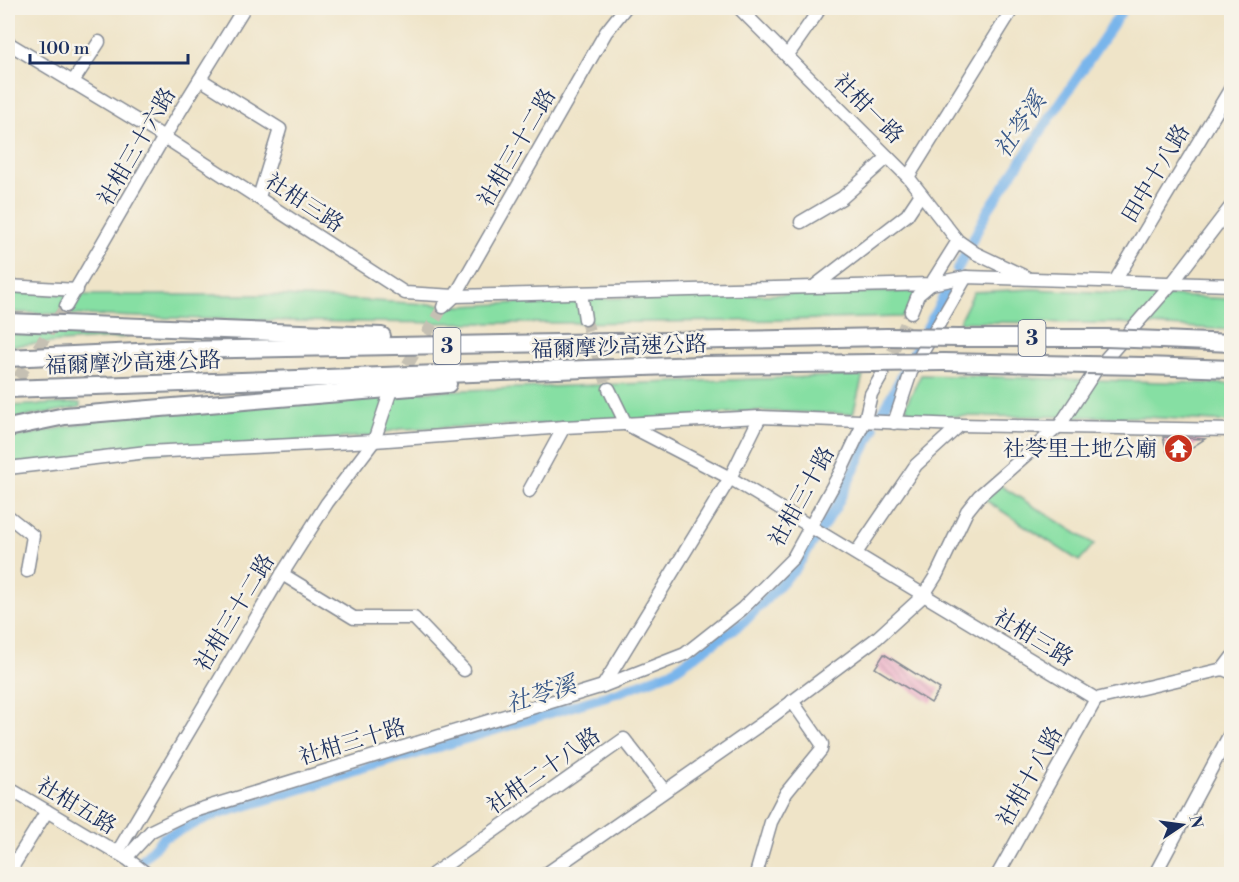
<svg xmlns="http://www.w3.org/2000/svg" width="1239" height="882" font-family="'Libre Bodoni','Noto Serif TC',serif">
	<defs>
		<pattern id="building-back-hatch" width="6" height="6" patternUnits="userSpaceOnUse" patternTransform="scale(1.5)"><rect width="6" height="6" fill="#eca5c2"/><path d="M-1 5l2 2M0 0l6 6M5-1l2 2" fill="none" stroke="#be87a1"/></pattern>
	</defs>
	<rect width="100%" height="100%" fill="#f7f3e8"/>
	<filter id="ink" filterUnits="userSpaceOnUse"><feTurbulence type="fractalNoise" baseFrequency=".0167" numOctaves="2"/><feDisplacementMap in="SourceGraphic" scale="12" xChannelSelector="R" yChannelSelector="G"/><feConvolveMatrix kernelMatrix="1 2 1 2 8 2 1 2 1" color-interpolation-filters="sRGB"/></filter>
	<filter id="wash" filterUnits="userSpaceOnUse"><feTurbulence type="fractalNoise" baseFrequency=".008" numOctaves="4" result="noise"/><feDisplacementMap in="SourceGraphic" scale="24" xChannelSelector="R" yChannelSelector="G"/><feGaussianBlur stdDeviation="1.35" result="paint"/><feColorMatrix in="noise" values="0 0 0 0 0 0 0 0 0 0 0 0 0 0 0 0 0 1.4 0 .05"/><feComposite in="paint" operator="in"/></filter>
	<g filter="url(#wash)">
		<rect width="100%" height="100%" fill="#efe4c8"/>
		<!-- green -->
		<g fill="#86dfa3" stroke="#508780" stroke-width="1.5">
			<path d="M1033 289 1231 299V330L1119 323 959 322 974 292Z"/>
			<path d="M919 291 915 307 901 317C603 326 305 325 8 312V292L80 295H266L463 306 587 299Z"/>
			<path d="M8 328 98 331 128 337 8 346Z"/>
			<path d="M863 375 853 414 755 411 613 422 400 429 369 436 8 464V439L128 414 331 395Z"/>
			<path d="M921 375 1231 384V422L1146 417 922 416 909 414 906 405Z"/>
			<path d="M80 403V407L8 420V406Z"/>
			<path d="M993 481 1094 544 1079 561 979 496Z"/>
		</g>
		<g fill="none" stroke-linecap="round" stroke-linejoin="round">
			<!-- canal -->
			<g stroke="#79b5eb" stroke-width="10">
				<path d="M957 270 988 210 1124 8"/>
				<path d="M880 417 947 290"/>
				<path d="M129 874 163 838 209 817 616 693 671 672 744 622 796 568 836 507 874 429"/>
			</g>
		</g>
		<g id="blocks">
			<!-- building -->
			<g fill="url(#building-back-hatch)">
				<path d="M1163 437 1205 439 1177 457 1167 452Z"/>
				<path d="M884 654 940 689 931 703 875 668Z"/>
			</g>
		</g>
	</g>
	<g filter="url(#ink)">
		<use href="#blocks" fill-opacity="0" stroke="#858a93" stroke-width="1.5"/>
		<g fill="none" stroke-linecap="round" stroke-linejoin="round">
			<!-- minor-tunnel -->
			<g stroke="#c5c0b3" stroke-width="12" stroke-dasharray="12 6" stroke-linecap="butt">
				<path d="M585 319 609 389"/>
				<path d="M885 368 911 312"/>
				<path d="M398 380 443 307"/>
				<path d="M8 393 66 306"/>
			</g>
			<defs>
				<g id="minor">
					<path d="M739 8 908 177 958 241 975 253 1026 277"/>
					<path d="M8 43 164 137 405 293 455 296 931 284 966 277 1232 285"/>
					<path d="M787 56 817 13"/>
					<path d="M200 79 280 129 259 197"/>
					<path d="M72 83 99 42"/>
					<path d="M908 177 1013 8"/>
					<path d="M801 222 842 198 888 157"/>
					<path d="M1115 281 1232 86"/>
					<path d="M816 285 907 215 921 194"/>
					<path d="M8 286 77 290"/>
					<path d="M581 293 585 319"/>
					<path d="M66 306 164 137 244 8"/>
					<path d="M443 307 455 296 606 32 625 8"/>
					<path d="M911 312 918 295 931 284 958 241"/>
					<path d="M609 389 626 424 730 478 1096 699 1223 669 1232 673"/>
					<path d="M894 423 911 372 966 277"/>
					<path d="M8 468 147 452 374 441 564 427 760 417 960 425 1232 430"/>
					<path d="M529 491 564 427"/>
					<path d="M8 516 33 536 27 571"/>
					<path d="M856 553 916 465 960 425"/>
					<path d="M282 574 354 618H414L464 670"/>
					<path d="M1223 669 1232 657"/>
					<path d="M603 686 730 478 760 417"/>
					<path d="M8 788 126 858 147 874"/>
					<path d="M117 853 282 574 327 503 374 441 389 396"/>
					<path d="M126 858 151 831 188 813 603 686 685 654 742 609 793 558 840 473 865 420 871 394 882 375"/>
					<path d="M8 874 47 811"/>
					<path d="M433 874 624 739 664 790"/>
					<path d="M546 874 774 715 877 638 923 596 937 574 967 511 979 496 1060 425 1096 370 1173 282 1232 205"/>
					<path d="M756 874 771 822 786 793 821 750 822 744 792 701"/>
					<path d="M998 874 1096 699"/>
					<path d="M1155 874 1232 730"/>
				</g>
				<g id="highway">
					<path d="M8 322 382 336"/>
					<path d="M958 338H1106"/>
					<path d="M1161 340 1232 343"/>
					<path d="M8 358 180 350 887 337"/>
					<path d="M944 362 1087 365"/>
					<path d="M1144 366 1232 369"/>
					<path d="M8 389 701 365 874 363"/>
					<path d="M8 428 65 416 448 384"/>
				</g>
			</defs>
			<!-- minor casing -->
			<use href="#minor" stroke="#858a93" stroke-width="15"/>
			<!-- highway casing -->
			<use href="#highway" stroke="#858a93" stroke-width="20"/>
			<!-- minor -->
			<use href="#minor" stroke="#fff" stroke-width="12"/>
			<!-- highway -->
			<use href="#highway" stroke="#fff" stroke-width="16"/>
			<defs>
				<g id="highway-bridge">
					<path d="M887 337 958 338"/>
					<path d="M1106 338 1161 340"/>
					<path d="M874 363 944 362"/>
					<path d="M1087 365 1144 366"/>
				</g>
			</defs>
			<!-- highway-bridge casing -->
			<use href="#highway-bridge" stroke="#858a93" stroke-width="20" stroke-linecap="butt"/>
			<!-- highway-bridge -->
			<use href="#highway-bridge" stroke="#fff" stroke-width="16"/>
		</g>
	</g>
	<!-- icons -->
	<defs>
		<symbol id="temple-disc" viewBox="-11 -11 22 22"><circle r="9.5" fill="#c8321e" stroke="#f7f3e8"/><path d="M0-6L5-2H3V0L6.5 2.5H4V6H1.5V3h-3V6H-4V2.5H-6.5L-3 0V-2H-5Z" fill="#fff"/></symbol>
	</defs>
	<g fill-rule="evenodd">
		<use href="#temple-disc" x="1162" y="432" width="33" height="33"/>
	</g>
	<g text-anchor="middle" stroke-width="5" stroke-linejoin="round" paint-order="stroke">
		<!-- shield labels -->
		<g fill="#f7f3e8" stroke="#5d6a87" stroke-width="1.5">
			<rect x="1018.5" y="320" width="27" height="36" rx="4.5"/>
			<rect x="433.5" y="328" width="27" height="36" rx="4.5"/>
		</g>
		<g font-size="21" font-weight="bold" fill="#1b2f5e">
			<text x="1032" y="345">3</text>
			<text x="447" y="353">3</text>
		</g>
		<!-- street labels -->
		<g font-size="22" fill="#1b2f5e" stroke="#f7f3e8">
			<text transform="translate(869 108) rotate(45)" y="8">社柑一路</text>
			<text transform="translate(136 146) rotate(-60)" y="8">社柑三十六路</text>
			<text transform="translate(516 147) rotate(-60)" y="8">社柑三十二路</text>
			<text transform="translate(1155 173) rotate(-59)" y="8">田中十八路</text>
			<text transform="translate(305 202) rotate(33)" y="8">社柑三路</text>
			<text transform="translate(619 346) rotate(-2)" y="8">福爾摩沙高速公路</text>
			<text transform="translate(133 362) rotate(-2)" y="8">福爾摩沙高速公路</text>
			<text transform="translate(801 496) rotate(-61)" y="8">社柑三十路</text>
			<text transform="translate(234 612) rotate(-59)" y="8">社柑三十二路</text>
			<text transform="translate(1034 637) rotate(31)" y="8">社柑三路</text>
			<text transform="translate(352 741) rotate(-17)" y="8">社柑三十路</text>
			<text transform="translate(543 770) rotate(-35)" y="8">社柑二十八路</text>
			<text transform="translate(1029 776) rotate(-61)" y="8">社柑十八路</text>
			<text transform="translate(77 805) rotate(31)" y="8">社柑五路</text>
		</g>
		<!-- poi labels -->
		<g font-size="22" fill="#1b2f5e" stroke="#f7f3e8" text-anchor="end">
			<text x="1157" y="456">社苓里土地公廟</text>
		</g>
		<!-- water labels -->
		<g font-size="24" font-style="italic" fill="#375788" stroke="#f7f3e8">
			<text transform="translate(1020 125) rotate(-56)" y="8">社苓溪</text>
			<text transform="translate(541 694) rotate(-17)" y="8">社苓溪</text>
		</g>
	</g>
	<!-- margin -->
	<rect width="1239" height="882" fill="none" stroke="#f7f3e8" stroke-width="30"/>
	<!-- north arrow -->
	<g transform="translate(1182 825) rotate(77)" stroke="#f7f3e8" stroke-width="4.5" paint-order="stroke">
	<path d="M0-4.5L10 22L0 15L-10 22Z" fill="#1b2f5e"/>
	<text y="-9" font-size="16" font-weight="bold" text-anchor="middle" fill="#1b2f5e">N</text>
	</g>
	<!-- scale -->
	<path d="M30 54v9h158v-9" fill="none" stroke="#1b2f5e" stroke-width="3"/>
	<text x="39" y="54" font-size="18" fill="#1b2f5e" stroke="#f7f3e8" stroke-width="4.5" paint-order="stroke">100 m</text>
</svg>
